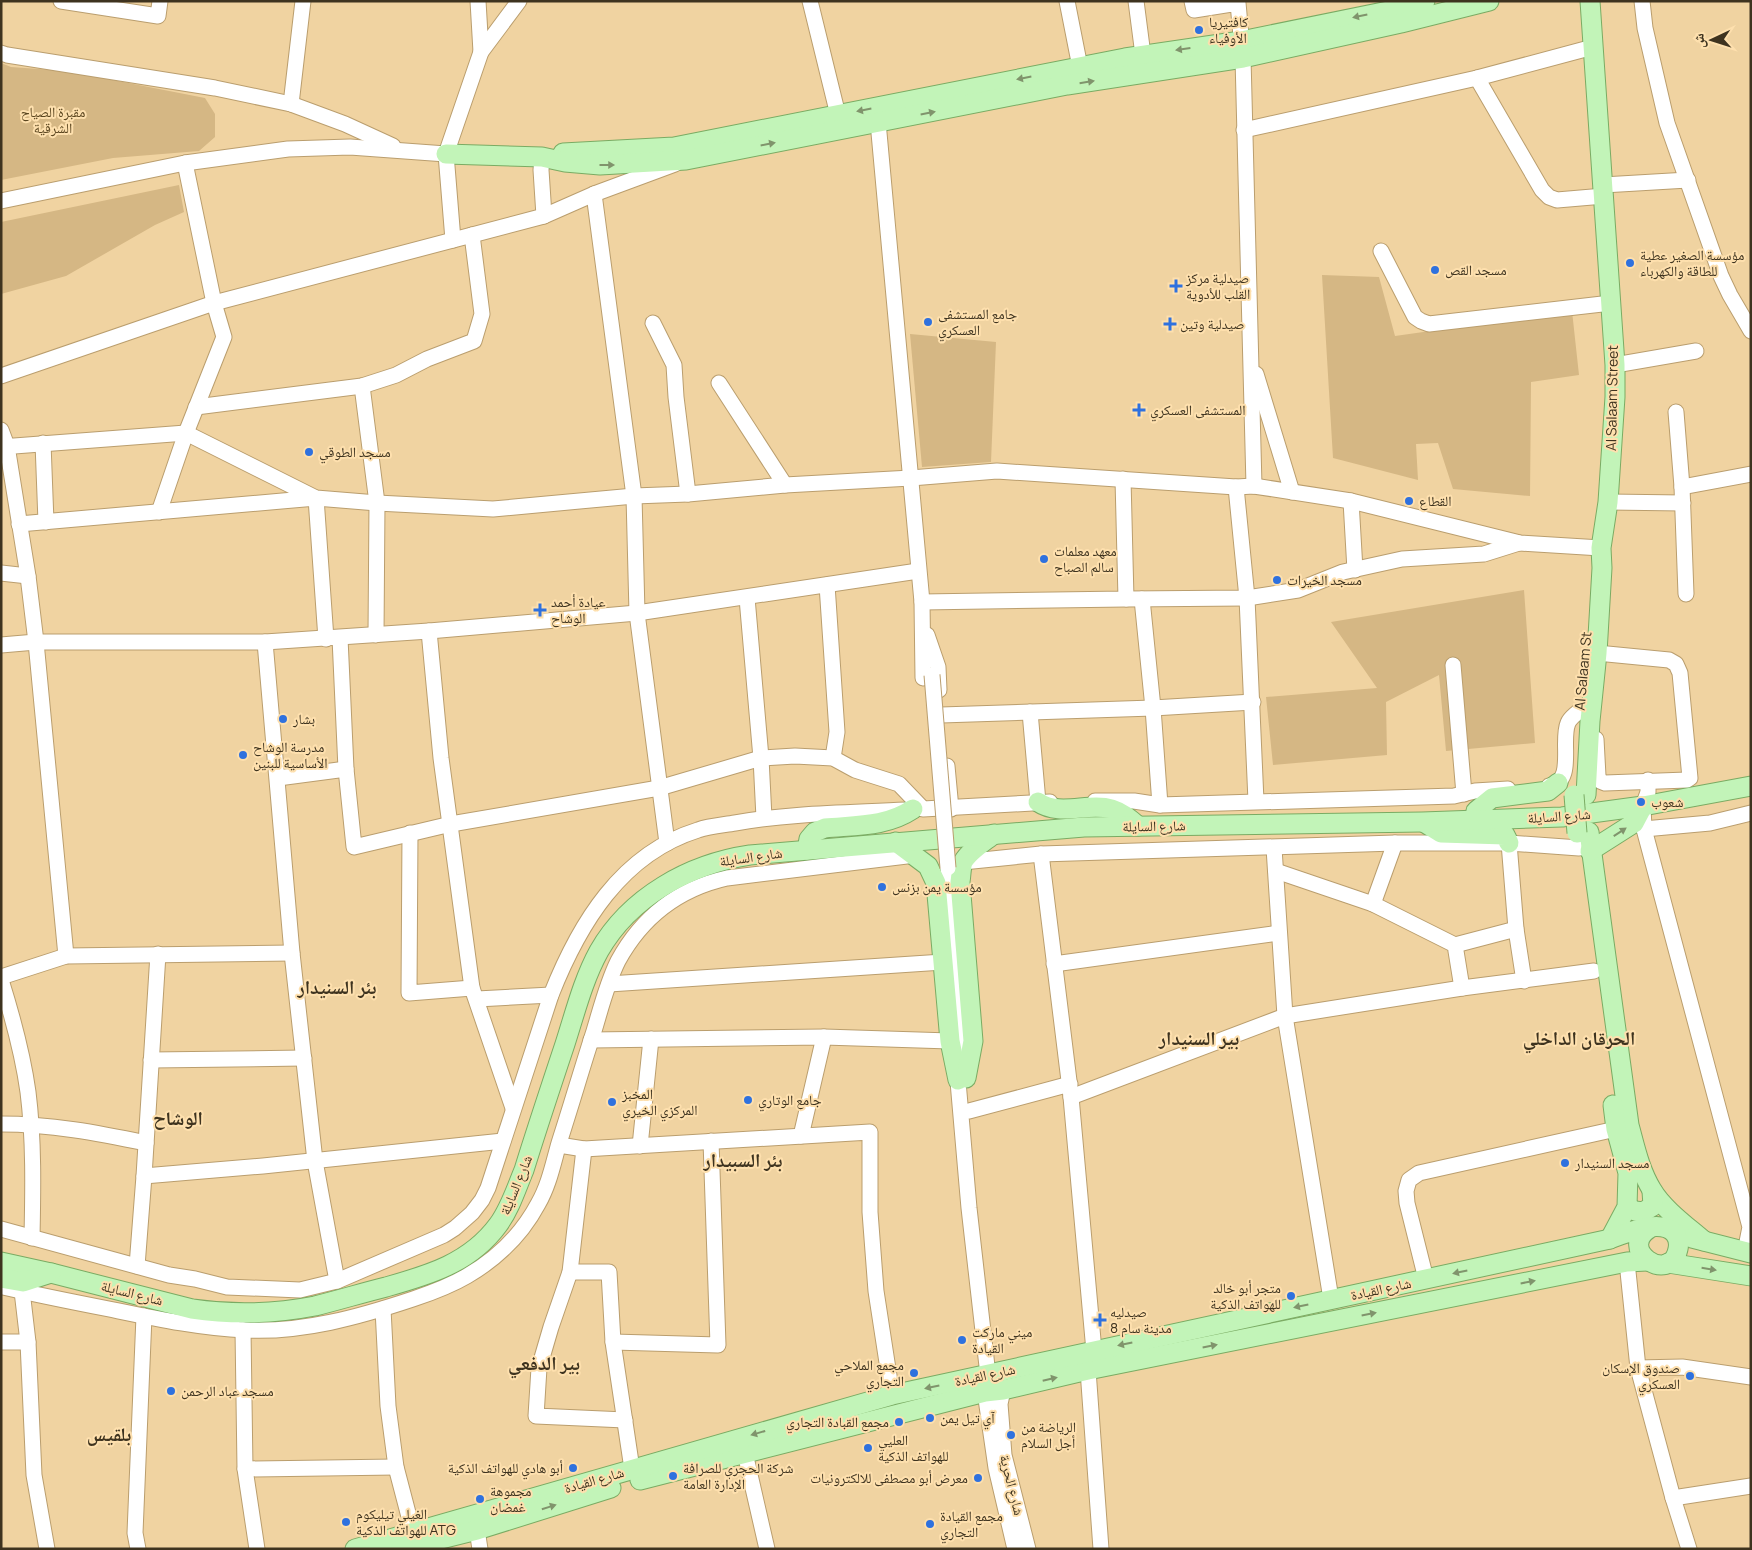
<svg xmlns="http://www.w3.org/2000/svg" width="1752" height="1550" font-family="Manrope,'Noto Naskh Arabic',sans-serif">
	<rect width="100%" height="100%" fill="#f0d3a1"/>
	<!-- green -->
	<g fill="#d5b784">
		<path d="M1 63 11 67 67 71 205 98 215 114V137L199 151 113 158 1 180Z"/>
		<path d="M179 185 184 212 155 225 66 276 1 294V222Z"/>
		<path d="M1322 275 1379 277 1395 336 1572 311 1579 375 1531 382 1530 496 1453 489 1438 443 1416 444 1418 480 1333 458Z"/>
		<path d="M910 334 996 342 991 462 922 467Z"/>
		<path d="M1524 590 1535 743 1446 751 1439 675 1386 702 1387 755 1273 765 1266 697 1377 688 1331 622Z"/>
	</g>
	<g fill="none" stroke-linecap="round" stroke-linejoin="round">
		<defs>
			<g id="minor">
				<path d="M61 1 158 16 160 1"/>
				<path d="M478 1 481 52"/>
				<path d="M810 1 838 115"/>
				<path d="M1067 1 1080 67"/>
				<path d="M1136 1 1143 55"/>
				<path d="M1192 1 1194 10 1238 3 1243 58 1254 486"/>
				<path d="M1642 1 1645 28 1667 123 1721 276 1730 295 1751 331"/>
				<path d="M1 53 7 55 215 88 291 104 345 124 393 146"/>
				<path d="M1477 78 1542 190 1549 197 1557 200 1604 196"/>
				<path d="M291 104 303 1"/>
				<path d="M878 122 922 602 923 678"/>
				<path d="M1244 130 1477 78 1593 47"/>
				<path d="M542 157 541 170 544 216"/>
				<path d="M1603 185 1688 180"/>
				<path d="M594 194 634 496 637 613 667 843"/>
				<path d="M1 201 185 163 288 149 350 147 446 154"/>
				<path d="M453 240 446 154 481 52 519 1"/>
				<path d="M1381 251 1415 317 1421 321 1429 324 1611 303"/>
				<path d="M653 323 674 365 676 397 688 494"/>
				<path d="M1615 365 1696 351"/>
				<path d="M1256 374 1292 492"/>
				<path d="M1 376 214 303 544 216 594 194 675 164"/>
				<path d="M719 383 785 485"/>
				<path d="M362 386 377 503 376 635"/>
				<path d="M196 407 362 386 396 375 427 359 474 341 482 314 472 235"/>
				<path d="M1676 412 1682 487 1686 594"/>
				<path d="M1 430 7 446 28 576 36 642 66 956"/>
				<path d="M43 443 46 522"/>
				<path d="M1 447 186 433 316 498 377 503 493 509 634 496 688 494 785 485 911 478 997 471 1236 487 1254 486 1351 501 1520 543 1601 548"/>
				<path d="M1236 487 1247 598 1256 801"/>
				<path d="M1682 487 1751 474"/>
				<path d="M1351 501 1355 570"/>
				<path d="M1608 502 1683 503"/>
				<path d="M159 512 186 433 224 337 214 303 185 163"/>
				<path d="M19 524 316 498 326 639"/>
				<path d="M1 573 28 576"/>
				<path d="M827 585 837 732 833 758"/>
				<path d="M747 598 761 758 764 818"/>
				<path d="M1126 599 1247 598 1298 590 1343 572 1402 559 1484 554 1519 543"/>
				<path d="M1142 599 1153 708 1160 805"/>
				<path d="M922 602 1126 599 1123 479"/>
				<path d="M429 631 441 758 472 988 513 1108"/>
				<path d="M927 635 938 667 939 690"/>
				<path d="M340 638 346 769 354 847 451 824 659 788 761 758 795 756 833 758 855 770 899 784 923 809 1050 802"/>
				<path d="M265 642 292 953 315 1161 337 1281"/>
				<path d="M1 645 36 642H265L429 631 637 613 918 571"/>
				<path d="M1453 665 1464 794"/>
				<path d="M1030 712 1038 802"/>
				<path d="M941 715 1153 708 1253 702"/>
				<path d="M1596 739 1598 776 1600 781 1605 783 1687 780 1690 778 1680 673 1676 664 1669 660 1597 653"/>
				<path d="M947 766 951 809"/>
				<path d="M278 778 346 769"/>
				<path d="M1648 780V792L1643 806 1644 829 1750 1227 1745 1252"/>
				<path d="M1549 786C1576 782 1560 741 1568 723 1570 718 1575 715 1579 711"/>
				<path d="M1095 801H1134L1160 805 1454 796 1475 791 1508 789"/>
				<path d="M1644 829 1710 823 1751 813"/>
				<path d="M410 833 409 993 472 988"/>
				<path d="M1509 843 1516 929 1524 981"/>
				<path d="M1274 848 1285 1016 1331 1299"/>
				<path d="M1041 854 1071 1097 1094 1351"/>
				<path d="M963 862 1041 854 1395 843H1509L1579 848"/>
				<path d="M948 868 965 1063"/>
				<path d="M1276 871 1373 904 1455 945 1462 988"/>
				<path d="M1373 904 1395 843"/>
				<path d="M1455 945 1516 929"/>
				<path d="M1054 964 1279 933"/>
				<path d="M1 977 66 956 292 953"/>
				<path d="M1 980C12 1015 23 1056 28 1092 34 1140 33 1190 32 1238"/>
				<path d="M609 984 943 962"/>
				<path d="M477 999 551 995"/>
				<path d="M591 1040 824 1037 950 1041"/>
				<path d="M151 1060 304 1058"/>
				<path d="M957 1070 969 1208 988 1375"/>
				<path d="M1071 1097 1285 1016 1462 988 1594 971"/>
				<path d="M969 1111 1070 1084"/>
				<path d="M1 1124C50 1124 98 1133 146 1143"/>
				<path d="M801 1136 824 1037"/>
				<path d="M559 1145 584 1149 870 1132V1212L876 1291 892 1395"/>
				<path d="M640 1146 651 1039"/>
				<path d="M584 1149 570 1272 551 1327 539 1368 536 1416 625 1420"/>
				<path d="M144 1176 263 1166 503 1141"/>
				<path d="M1 1229 169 1275 195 1279 227 1287 300 1290 337 1281 444 1235 455 1228 472 1213 482 1200 488 1188 551 995C579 924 621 854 698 830 709 826 723 825 735 823 791 813 849 813 906 810"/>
				<path d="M1627 1262 1638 1368 1673 1498 1689 1549"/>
				<path d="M137 1266 144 1176 158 954"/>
				<path d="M570 1272H609L613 1342 632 1469"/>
				<path d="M1426 1279 1407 1203 1406 1191 1409 1180 1419 1173 1616 1129"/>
				<path d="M3 1287C38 1295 73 1302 109 1309 153 1318 199 1328 245 1330 302 1333 359 1317 413 1299 431 1293 450 1286 467 1276 496 1259 522 1234 538 1204 549 1185 553 1164 559 1143 571 1106 582 1068 594 1031 601 1008 607 983 618 961 642 917 678 889 727 878L915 855"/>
				<path d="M22 1291 28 1342 34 1475 47 1549"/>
				<path d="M383 1309 388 1406 396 1467 413 1532"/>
				<path d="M243 1330 245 1469 257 1549"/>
				<path d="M1 1342H28"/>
				<path d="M613 1342 718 1345 711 1141"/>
				<path d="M1638 1368 1682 1367 1751 1377"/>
				<path d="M1088 1370 1101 1549"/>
				<path d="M1003 1390 1000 1404 1004 1455 1028 1549"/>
				<path d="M985 1392 996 1468 1015 1549"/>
				<path d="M745 1453 767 1549"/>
				<path d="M245 1469 396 1467"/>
				<path d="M1673 1498 1751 1486"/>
				<path d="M477 1530 480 1549"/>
				<path d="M138 1549 135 1533 144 1316"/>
			</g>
			<g id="major">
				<path d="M563 153 674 147 1125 58 1241 41 1393 10 1425 1"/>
				<path d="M446 154 542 157 565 162 600 165 686 160 1067 85 1243 58 1401 23 1489 1"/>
				<path d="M1586 795 1590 721 1597 653 1602 568 1601 548 1608 502 1615 397V365L1590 1"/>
				<path d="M1038 802C1060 817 1088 802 1112 809 1122 812 1130 819 1138 826"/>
				<path d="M1475 819 1476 811 1492 798 1548 791 1558 783"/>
				<path d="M1425 823 1441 833 1505 835 1509 843"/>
				<path d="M1589 832 1629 1125C1635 1147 1640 1171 1652 1190 1663 1209 1688 1227 1704 1241"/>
				<path d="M896 842 928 866 936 883 950 1041 958 1080"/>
				<path d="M807 850 809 839 815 832 825 828C856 825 886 827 913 809"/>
				<path d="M1590 851 1634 823 1643 806"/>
				<path d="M966 1078 973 1041 960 882C961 876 961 867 963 862 969 851 984 842 994 834"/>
				<path d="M1627 1207 1635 1211 1643 1212 1653 1206 1652 1191"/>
				<path d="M1692 1238 1751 1253"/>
				<path d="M1610 1239 1627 1207 1628 1173 1616 1129 1613 1105"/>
				<path d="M1 1262 51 1273 192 1309C233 1315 274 1314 315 1306 339 1300 362 1293 386 1287 429 1275 470 1263 498 1225 510 1209 516 1189 524 1170 537 1128 551 1086 565 1044 575 1013 583 980 599 951 630 897 689 864 750 855L1084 827 1422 822 1562 817 1643 806 1751 786"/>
				<path d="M1668 1263 1751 1276"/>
				<path d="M1 1278 23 1282 51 1273"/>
				<path d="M640 1480 985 1392 1003 1390 1088 1370 1627 1262 1647 1261"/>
				<path d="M355 1549 892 1395 1610 1239C1626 1233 1662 1217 1675 1234 1678 1238 1679 1244 1678 1249 1671 1287 1613 1248 1652 1227"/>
				<path d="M401 1549 477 1530 611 1488"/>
			</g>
		</defs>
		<!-- minor casing -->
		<use href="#minor" stroke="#ba9e6e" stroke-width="17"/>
		<!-- major casing -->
		<use href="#major" stroke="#7aab63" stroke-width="21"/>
		<!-- minor -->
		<use href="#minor" stroke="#fff" stroke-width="15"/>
		<!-- major -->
		<use href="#major" stroke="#c2f4b8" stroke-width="19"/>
		<defs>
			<path id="minor-bridge" d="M932 675 948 868"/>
			<path id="major-bridge" d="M1574 795 1577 833"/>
		</defs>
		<!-- minor-bridge casing -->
		<use href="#minor-bridge" stroke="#ba9e6e" stroke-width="17" stroke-linecap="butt"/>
		<!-- major-bridge casing -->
		<use href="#major-bridge" stroke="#7aab63" stroke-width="21" stroke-linecap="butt"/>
		<!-- minor-bridge -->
		<use href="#minor-bridge" stroke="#fff" stroke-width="15"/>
		<!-- major-bridge -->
		<use href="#major-bridge" stroke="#c2f4b8" stroke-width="19"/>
	</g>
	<!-- one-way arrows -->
	<defs><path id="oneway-solid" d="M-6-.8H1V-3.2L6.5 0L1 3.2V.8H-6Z" transform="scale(1.25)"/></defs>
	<g fill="#80946c">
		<use href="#oneway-solid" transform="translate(1360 16) rotate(168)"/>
		<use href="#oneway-solid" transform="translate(1183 49) rotate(172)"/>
		<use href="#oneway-solid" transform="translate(1024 78) rotate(169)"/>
		<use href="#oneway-solid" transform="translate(1087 82) rotate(-9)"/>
		<use href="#oneway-solid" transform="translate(864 110) rotate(169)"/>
		<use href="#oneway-solid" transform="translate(928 113) rotate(-11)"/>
		<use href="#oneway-solid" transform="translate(768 144) rotate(-11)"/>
		<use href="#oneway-solid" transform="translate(607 165)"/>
		<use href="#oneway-solid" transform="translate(1620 832) rotate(-33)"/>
		<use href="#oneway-solid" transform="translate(1709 1269) rotate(9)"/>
		<use href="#oneway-solid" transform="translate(1460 1272) rotate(168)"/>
		<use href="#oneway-solid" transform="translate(1528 1282) rotate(-11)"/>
		<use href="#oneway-solid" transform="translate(1301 1306) rotate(168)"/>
		<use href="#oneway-solid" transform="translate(1369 1314) rotate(-11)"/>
		<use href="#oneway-solid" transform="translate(1125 1344) rotate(168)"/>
		<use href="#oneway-solid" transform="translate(1210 1346) rotate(-11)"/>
		<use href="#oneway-solid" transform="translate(1050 1379) rotate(-13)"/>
		<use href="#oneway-solid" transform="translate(932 1387) rotate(168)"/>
		<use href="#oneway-solid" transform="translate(758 1433) rotate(164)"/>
		<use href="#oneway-solid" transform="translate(549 1507) rotate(-17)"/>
	</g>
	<!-- markers -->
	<g fill="#2f71de" stroke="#fee0ae" stroke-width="2">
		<circle cx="1199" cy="30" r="5"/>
		<circle cx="1630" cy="263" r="5"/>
		<circle cx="1435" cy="270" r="5"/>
		<path d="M1173.5 278.5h5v5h5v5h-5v5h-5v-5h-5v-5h5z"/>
		<circle cx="928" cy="322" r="5"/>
		<path d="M1167.5 316.5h5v5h5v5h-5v5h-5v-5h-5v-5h5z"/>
		<path d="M1136.5 402.5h5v5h5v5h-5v5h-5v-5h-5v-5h5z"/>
		<circle cx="309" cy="452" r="5"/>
		<circle cx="1409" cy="501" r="5"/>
		<circle cx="1044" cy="559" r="5"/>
		<circle cx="1277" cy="580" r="5"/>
		<path d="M537.5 602.5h5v5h5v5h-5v5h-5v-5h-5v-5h5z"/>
		<circle cx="283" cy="719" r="5"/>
		<circle cx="243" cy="755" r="5"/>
		<circle cx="1641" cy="802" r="5"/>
		<circle cx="882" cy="887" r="5"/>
		<circle cx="748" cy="1100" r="5"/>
		<circle cx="612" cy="1102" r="5"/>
		<circle cx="1565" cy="1163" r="5"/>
		<circle cx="1291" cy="1296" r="5"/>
		<path d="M1097.5 1312.5h5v5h5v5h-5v5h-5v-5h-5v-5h5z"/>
		<circle cx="962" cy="1340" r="5"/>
		<circle cx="914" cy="1373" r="5"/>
		<circle cx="1690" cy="1376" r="5"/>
		<circle cx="171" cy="1391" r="5"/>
		<circle cx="930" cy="1418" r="5"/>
		<circle cx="899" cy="1422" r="5"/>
		<circle cx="1011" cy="1435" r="5"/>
		<circle cx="868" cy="1448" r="5"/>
		<circle cx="573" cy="1468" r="5"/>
		<circle cx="673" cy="1476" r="5"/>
		<circle cx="978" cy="1478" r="5"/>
		<circle cx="480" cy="1499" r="5"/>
		<circle cx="346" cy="1522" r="5"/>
		<circle cx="930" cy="1524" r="5"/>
	</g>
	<g text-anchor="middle" stroke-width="4" stroke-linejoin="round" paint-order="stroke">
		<!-- poi labels -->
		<g font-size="14" fill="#3e331f" stroke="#fee0ae" text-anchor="start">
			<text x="1209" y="27">كافتيريا<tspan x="1209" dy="16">الأوفياء</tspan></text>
			<text x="1640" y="260">مؤسسة الصغير عطية<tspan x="1640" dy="16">للطاقة والكهرباء</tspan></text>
			<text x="1445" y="275">مسجد القص</text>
			<text x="1186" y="283">صيدلية مركز<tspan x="1186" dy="16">القلب للأدوية</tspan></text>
			<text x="938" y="319">جامع المستشفى<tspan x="938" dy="16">العسكري</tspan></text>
			<text x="1180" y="329">صيدلية وتين</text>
			<text x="1150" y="415">المستشفى العسكري</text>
			<text x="319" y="457">مسجد الطوقي</text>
			<text x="1419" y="506">القطاع</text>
			<text x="1054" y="556">معهد معلمات<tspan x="1054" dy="16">سالم الصباح</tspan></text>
			<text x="1287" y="585">مسجد الخيرات</text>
			<text x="551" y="607">عيادة أحمد<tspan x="551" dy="16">الوشاح</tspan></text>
			<text x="293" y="724">بشار</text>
			<text x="253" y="752">مدرسة الوشاح<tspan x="253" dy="16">الأساسية للبنين</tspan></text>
			<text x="1651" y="807">شعوب</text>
			<text x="892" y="892">مؤسسة يمن بزنس</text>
			<text x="622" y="1099">المخبز<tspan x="622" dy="16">المركزي الخيري</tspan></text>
			<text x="758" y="1105">جامع الوتاري</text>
			<text x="1575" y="1168">مسجد السنيدار</text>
			<text x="1281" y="1293" text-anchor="end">متجر أبو خالد<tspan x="1281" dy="16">للهواتف الذكية</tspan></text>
			<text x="1110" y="1317">صيدليه<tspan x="1110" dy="16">مدينة سام 8</tspan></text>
			<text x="972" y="1337">ميني ماركت<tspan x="972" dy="16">القيادة</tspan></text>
			<text x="904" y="1370" text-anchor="end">مجمع الملاحي<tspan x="904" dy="16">التجاري</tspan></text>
			<text x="1680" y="1373" text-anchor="end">صندوق الإسكان<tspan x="1680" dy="16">العسكري</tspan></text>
			<text x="181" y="1396">مسجد عباد الرحمن</text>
			<text x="940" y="1423">آي تيل يمن</text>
			<text x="889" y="1427" text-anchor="end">مجمع القبادة التجاري</text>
			<text x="1021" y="1432">الرياضة من<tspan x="1021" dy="16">أجل السلام</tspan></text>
			<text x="878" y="1445">العليي<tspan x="878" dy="16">للهواتف الذكية</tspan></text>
			<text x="563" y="1473" text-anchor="end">أبو هادي للهواتف الذكية</text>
			<text x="683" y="1473">شركة الحجري للصرافة<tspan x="683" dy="16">الإدارة العامة</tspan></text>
			<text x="968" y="1483" text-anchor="end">معرض أبو مصطفى للالكترونيات</text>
			<text x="490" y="1496">مجموهة<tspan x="490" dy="16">غمضان</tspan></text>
			<text x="356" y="1519">الغيلي تيليكوم<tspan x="356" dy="16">للهواتف الذكية ATG</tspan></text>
			<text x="940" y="1521">مجمع القيادة<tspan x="940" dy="16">التجاري</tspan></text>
		</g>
		<!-- park labels -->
		<g font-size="14" fill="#5a451f" stroke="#fee0ae">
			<text x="53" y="117">مقبرة الصياح<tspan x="53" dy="16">الشرقية</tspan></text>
		</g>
		<!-- street labels -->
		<g font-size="14" fill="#3e331f" stroke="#fee0ae">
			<text transform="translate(1612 398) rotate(-89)" y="5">Al Salaam Street</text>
			<text transform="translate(1583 671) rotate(-85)" y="5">Al Salaam St</text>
			<text transform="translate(1559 816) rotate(-4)" y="5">شارع السايلة</text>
			<text transform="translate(1154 826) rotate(-1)" y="5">شارع السايلة</text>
			<text transform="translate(751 857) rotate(-8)" y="5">شارع السايلة</text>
			<text transform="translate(516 1185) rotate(-68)" y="5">شارع السايلة</text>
			<text transform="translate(1381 1289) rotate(-12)" y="5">شارع القيادة</text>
			<text transform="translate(132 1293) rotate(14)" y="5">شارع السايلة</text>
			<text transform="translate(985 1375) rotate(-12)" y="5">شارع القيادة</text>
			<text transform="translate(594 1480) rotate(-16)" y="5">شارع القيادة</text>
			<text transform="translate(1012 1485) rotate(76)" y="5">شارع الحرية</text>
		</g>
		<!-- district labels -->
		<g font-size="19" font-weight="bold" fill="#3e331f" stroke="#fee0ae">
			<text x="337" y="994">بئر السنيدار</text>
			<text x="1199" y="1045">بير السنيدار</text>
			<text x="1579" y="1045">الحرقان الداخلي</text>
			<text x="178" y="1125">الوشاح</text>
			<text x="743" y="1167">بئر السبيدار</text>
			<text x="544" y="1370">بير الدفعي</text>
			<text x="109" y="1441">بلقيس</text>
		</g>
	</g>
	<!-- border -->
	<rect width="1752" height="1550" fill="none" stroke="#3e331f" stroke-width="5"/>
	<!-- north arrow -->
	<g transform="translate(1712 40) rotate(266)" stroke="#fee0ae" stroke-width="4" paint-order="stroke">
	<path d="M0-4L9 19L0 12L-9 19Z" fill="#3e331f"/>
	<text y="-8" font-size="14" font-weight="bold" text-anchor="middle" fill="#3e331f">ش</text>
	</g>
</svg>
